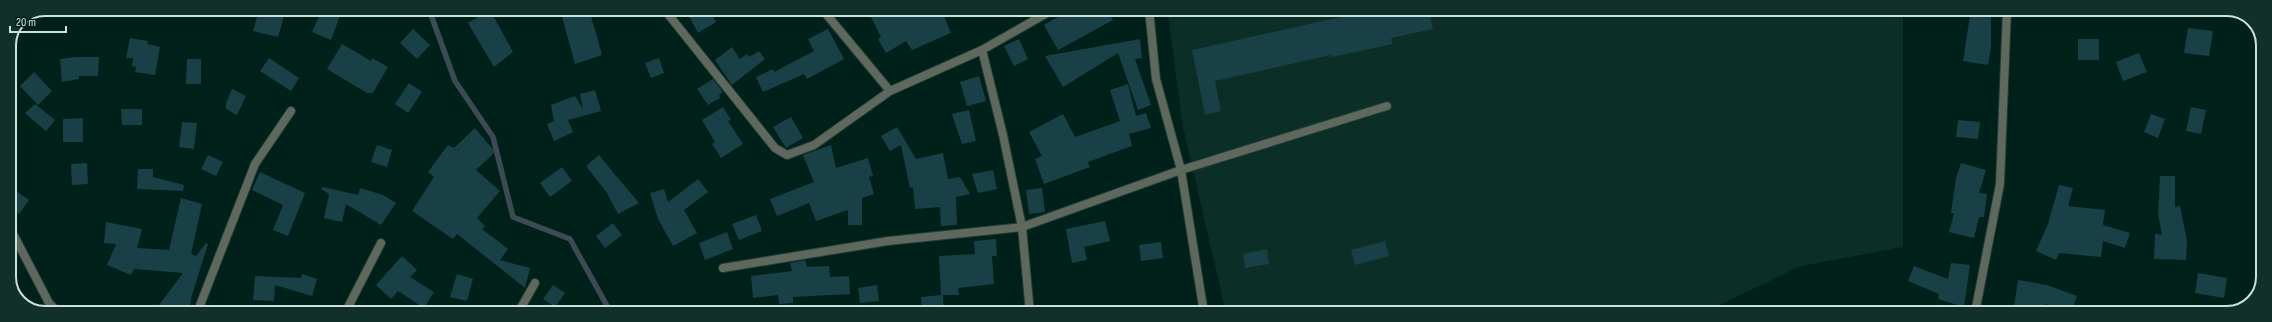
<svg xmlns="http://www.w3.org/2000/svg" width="2272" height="322" font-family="'Sofia Sans Condensed',sans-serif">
	<rect width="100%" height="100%" fill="#00211a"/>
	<!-- built -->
	<path fill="#0b2e27" d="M1167 9H1903V247L1801 266 1703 313H1226L1183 127Z"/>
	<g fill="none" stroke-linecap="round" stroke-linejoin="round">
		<!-- stream -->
		<path stroke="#3e4a53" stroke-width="5.5" d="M427 9 431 15 455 81 493 137 513 217 570 239 611 313"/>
	</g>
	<!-- building -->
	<g fill="#1a4047">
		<path d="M322 9 340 16 331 40 312 32Z"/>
		<path d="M560 9H589L602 55 575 64Z"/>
		<path d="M685 9H709L716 22 698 33Z"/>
		<path d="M867 9H941L951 33 912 50 906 41 886 53 878 39 881 37Z"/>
		<path d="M1072 9H1107L1113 20 1058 50 1044 25Z"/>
		<path d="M1377 9H1429L1433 29 1391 38 1393 44 1332 57 1331 55 1215 81 1221 111 1205 115 1192 50Z"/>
		<path d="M1971 9H1991V47L1988 65 1963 61Z"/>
		<path d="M259 10 284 16 278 37 253 31Z"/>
		<path d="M490 10 513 52 494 67 468 23Z"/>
		<path d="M2188 28 2213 31 2209 56 2184 53Z"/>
		<path d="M413 29 430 45 417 59 400 43Z"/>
		<path d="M828 29 844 59 807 79 804 74 763 92 756 77 773 69 774 72 814 51 808 39Z"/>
		<path d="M130 38 148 41 147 44 160 47 155 75 135 72 136 67 132 66 133 58H126Z"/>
		<path d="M1019 39 1028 59 1014 66 1004 46Z"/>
		<path d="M1140 39 1142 58 1135 59 1151 105 1138 110 1118 53 1063 87 1045 56Z"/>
		<rect x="2078" y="39" width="21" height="21"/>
		<path d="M342 44 371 61 372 58 388 67 373 93H367L327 69Z"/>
		<path d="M732 47 740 59 747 54 749 57 759 51 765 59 732 85 715 60Z"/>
		<path d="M2139 53 2147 72 2123 81 2116 62Z"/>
		<path d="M76 57H99L98 76H79V79L62 82 60 59Z"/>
		<path d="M269 58 299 78 291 91 260 71Z"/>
		<path d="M659 58 664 73 651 78 645 63Z"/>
		<path d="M187 59H201V84H186Z"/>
		<path d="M34 72 52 91 38 105 20 86Z"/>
		<path d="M979 76 986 101 967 106 960 82Z"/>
		<path d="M713 79 723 92 719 95 720 98 708 105 697 89Z"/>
		<path d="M409 83 422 92 408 113 395 104Z"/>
		<path d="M1128 84 1136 116 1146 113 1151 128 1129 134 1132 146 1088 162 1090 167 1044 184 1035 159 1042 156 1029 132 1063 114 1075 137 1120 121 1110 90Z"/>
		<path d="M232 89 246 96 237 115 226 109V103Z"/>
		<path d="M595 90 601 111 568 120 573 132 554 141 547 124 554 121 551 105 575 96 583 109 580 94Z"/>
		<path d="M35 104 55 120 46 131 25 113Z"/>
		<path d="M723 107 731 120 728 121 743 144 721 158 712 144 715 142 702 120Z"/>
		<path d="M2191 107 2206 110 2201 134 2186 131Z"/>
		<path d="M121 109H142V125H122Z"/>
		<path d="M969 110 976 141 962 144 952 114Z"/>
		<path d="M2151 114 2165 119 2158 138 2144 132Z"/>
		<path d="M791 117 803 138 786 148 773 127Z"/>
		<path d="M83 118V142H63V119Z"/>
		<path d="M1958 120 1980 122 1978 139 1956 137Z"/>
		<path d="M182 122 197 123 194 149 179 147Z"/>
		<path d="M897 127 916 159 943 153 948 179 960 177 970 194 956 197 957 225 941 226 940 207 915 209 913 187 910 188 901 145 890 151 881 136Z"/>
		<path d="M475 128 495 152 476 170 500 191 477 218 485 226 482 229 508 249 500 260 530 268 525 288 457 234 453 239 412 211 434 177 428 172 448 145 454 148Z"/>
		<path d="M377 145 392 150 387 167 371 162Z"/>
		<path d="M831 145 836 168 868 158 873 176 869 177 874 194 862 198V225H848V210L816 221 809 203 777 216 770 199 814 182 803 155Z"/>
		<path d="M208 155 223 162 216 176 201 169Z"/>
		<path d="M599 155 612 171 639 203 618 214 607 193 586 166Z"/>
		<path d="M87 163 88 184 72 185 71 164Z"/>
		<path d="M1961 163 1986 170 1979 193 1987 194 1984 217H1979L1974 238 1949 232 1954 213H1951L1956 178Z"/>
		<path d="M562 167 572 181 550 197 540 183Z"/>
		<path d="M138 169H153V177L184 185 183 191 137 189Z"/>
		<path d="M993 170 997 189 978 193 972 174Z"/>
		<path d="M260 172 305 193 288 236 273 230 283 205 252 190Z"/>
		<path d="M2160 176H2175V207L2180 206 2187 241 2186 260 2154 259 2155 234 2162 235 2158 214Z"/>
		<path d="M698 179 708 192 684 210 697 233 673 246 658 219 650 193 664 189 668 202Z"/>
		<path d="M2059 185 2073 188 2068 206 2105 210 2103 225 2130 233 2125 248 2103 241 2101 257 2059 253 2056 260 2036 251 2048 224Z"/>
		<path d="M9 186 29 200 19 214 9 207Z"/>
		<path d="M323 187 358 195 360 188 383 195 396 203 381 225 346 204 342 222 324 218 329 194 321 189Z"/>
		<path d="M1042 188 1045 212 1029 214 1026 190Z"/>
		<path d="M181 198 202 204 191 254 196 256 206 243 208 244 192 295 189 313H153L183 273 134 269 131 275 107 265 116 244 104 243 106 222 142 229 137 248 169 250Z"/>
		<path d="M756 215 762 231 739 240 732 224Z"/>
		<path d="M1105 221 1110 241 1084 247 1087 260 1072 263 1066 229Z"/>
		<path d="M613 223 622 235 605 248 596 236Z"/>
		<path d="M727 232 733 249 705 260 699 243Z"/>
		<path d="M996 239 997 256H992L994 284 958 288 959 295H943L944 313H922L921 297 941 295 939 256 975 254 974 241Z"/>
		<path d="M1385 241 1389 256 1355 265 1351 250Z"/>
		<path d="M1161 242 1163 258 1141 261 1139 245Z"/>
		<path d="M1267 249 1269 264 1245 268 1243 254Z"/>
		<path d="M402 256 417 270 410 277 434 292 424 308 398 291 391 299 376 285Z"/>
		<path d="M805 260 807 267 829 266 830 277 849 276 850 294 793 297V303L779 304 778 295 753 298 751 276 792 271 790 263Z"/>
		<path d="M1951 263 1970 265 1964 307 1938 299 1939 294 1908 281 1914 266 1948 279Z"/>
		<path d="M2198 273 2227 278 2224 298 2195 293Z"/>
		<path d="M302 274 317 279 312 296 275 285 274 301 253 300 255 276 301 278Z"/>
		<path d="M457 274 473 279 467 301 450 297Z"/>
		<path d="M2018 280 2047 285 2077 296 2071 312 2045 304 2044 313H2013Z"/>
		<path d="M553 285 565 293 555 307 543 299Z"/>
		<path d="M877 285 879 301 860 303 858 288Z"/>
	</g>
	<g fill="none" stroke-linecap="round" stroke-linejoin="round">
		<defs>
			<g id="street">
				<path d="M664 9 775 148 787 155 814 145 890 91 982 50 1054 9"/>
				<path d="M822 9 890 91"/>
				<path d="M1149 9 1156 79 1181 170 1204 313"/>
				<path d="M982 50 1003 135 1022 227 1030 313"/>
				<path d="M9 226 49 303 59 313"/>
				<path d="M723 268 888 241 1022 227 1181 170 1387 106"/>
				<path d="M197 313 255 164 291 111"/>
				<path d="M345 313 381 243"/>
				<path d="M518 313 535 283"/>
				<path d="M1975 313 2000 184 2007 9"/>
			</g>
		</defs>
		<!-- street casing -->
		<use href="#street" stroke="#1d3c35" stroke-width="10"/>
		<!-- street -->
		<use href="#street" stroke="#5f685d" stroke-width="8"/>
	</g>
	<!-- crop -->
	<path d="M0 0H2272V322H0ZM45 16H2227A29 29 0 0 1 2256 45V277A29 29 0 0 1 2227 306H45A29 29 0 0 1 16 277V45A29 29 0 0 1 45 16Z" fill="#103029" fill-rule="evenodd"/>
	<path fill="none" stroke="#cee1db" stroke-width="2" d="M45 16H2227A29 29 0 0 1 2256 45V277A29 29 0 0 1 2227 306H45A29 29 0 0 1 16 277V45A29 29 0 0 1 45 16Z"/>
	<!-- scale -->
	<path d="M10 26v6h56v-6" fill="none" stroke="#cee1db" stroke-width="2"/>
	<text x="16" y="26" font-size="12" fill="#cee1db" stroke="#00211a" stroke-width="3" paint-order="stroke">20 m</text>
</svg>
